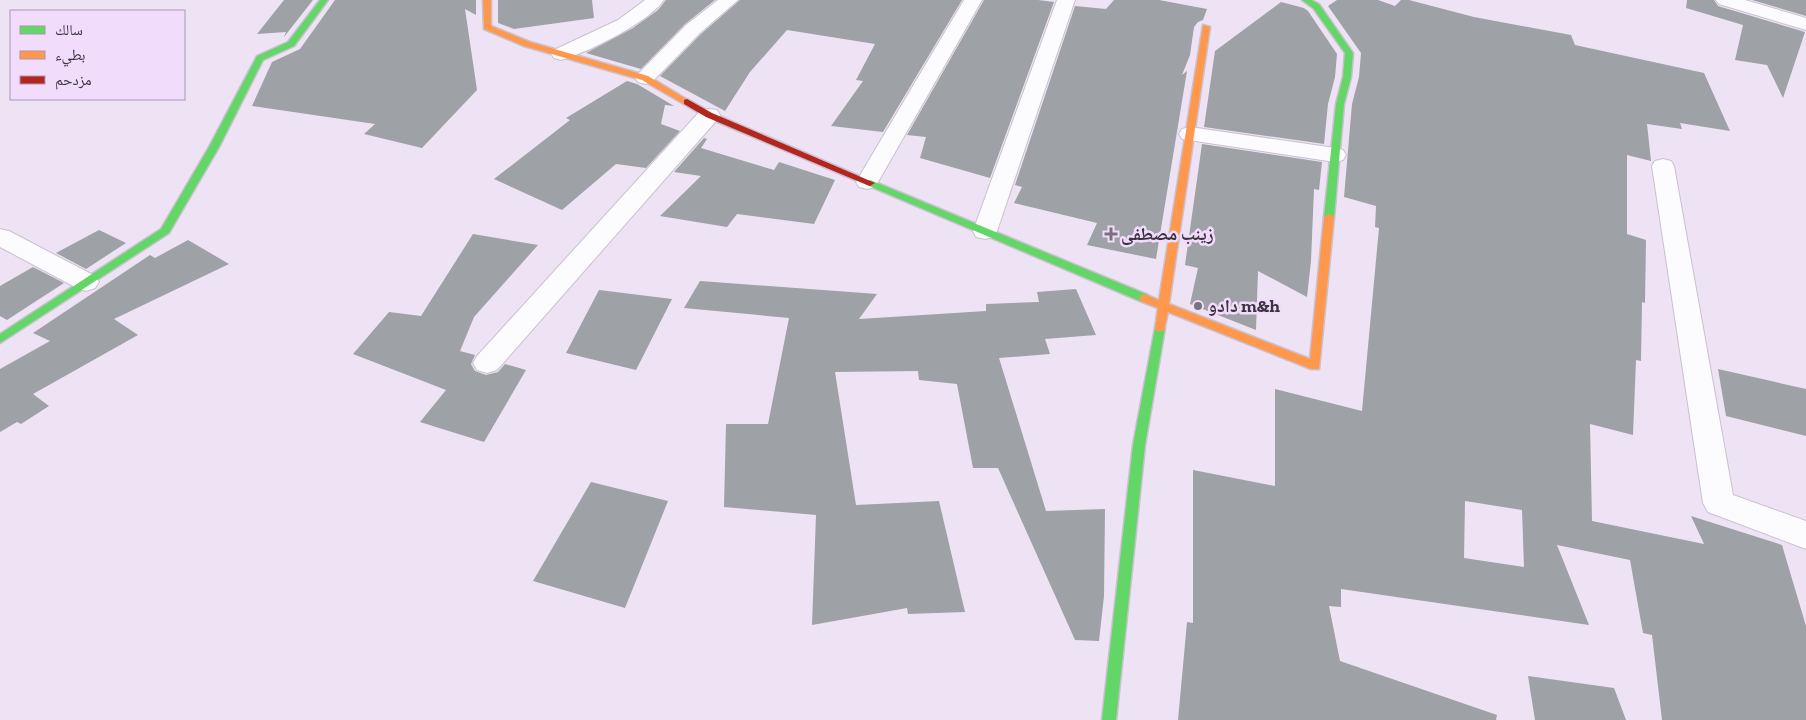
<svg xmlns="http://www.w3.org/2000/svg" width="1806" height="720" font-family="'Zilla Slab','Noto Naskh Arabic',serif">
	<rect width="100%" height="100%" fill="#eee3f4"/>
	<!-- building -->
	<g fill="#9ea1a6" fill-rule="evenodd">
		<path d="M284 0H313L284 37 286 32 257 34Z"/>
		<path d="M335 0H476V15L465 9 477 90 422 148 364 134 375 124 252 106 272 62 300 49Z"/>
		<path d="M498 0H592L594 18 514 29 498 23Z"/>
		<path d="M666 0H715L685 24 641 69 586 53 633 28 658 10Z"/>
		<path d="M740 0H962L883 132 831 126 863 81 856 80 875 44 787 30 750 72 725 111 660 76 701 34Z"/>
		<path d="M984 0H1038L1054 2 990 178 920 158 926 137 907 135Z"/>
		<path d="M1114 0H1159L1207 9 1203 20 1198 22 1194 27 1190 55 1182 75 1187 71 1156 259 1087 245 1097 223 1014 203 1022 187 1015 185 1075 6 1106 9Z"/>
		<path d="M1337 0H1378L1395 6 1401 0H1409L1474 17 1571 35 1575 45 1704 73 1730 131 1680 123 1682 129 1647 124 1651 161 1627 155V234L1646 240 1645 303 1642 302 1641 361 1636 360 1633 435 1590 424 1592 521 1704 544 1691 516 1782 545 1806 626V720H1662L1652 635 1643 633 1630 560 1557 545 1589 625 1341 589V607L1329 606 1340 661 1497 715 1496 720H1178L1187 622 1193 623V470L1275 486V389L1362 411 1379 228 1375 227 1376 206 1344 197 1352 104 1359 77 1361 53 1328 6ZM1465 501 1522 510 1524 567 1464 558Z"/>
		<path d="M1687 0H1714L1718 6 1805 32 1783 98 1767 65 1735 60 1743 25 1686 8Z"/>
		<path d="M1752 0H1806V16Z"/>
		<path d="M1281 2 1304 8 1308 11 1337 54 1335 77 1328 104 1324 144 1204 127 1215 51Z"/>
		<path d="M627 81 637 84 674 106 665 105 661 124 680 131 646 168 616 164 562 210 494 179 570 120 566 118Z"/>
		<path d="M704 138 707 139 701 148 774 170 779 162 835 180 814 224 737 214 727 227 660 216 701 176 674 172Z"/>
		<path d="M1202 144 1322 162 1319 190 1314 189 1311 261 1307 297 1258 271 1256 330 1190 304 1198 268 1185 265Z"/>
		<path d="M99 230 126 243 86 269 56 253Z"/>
		<path d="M473 234 538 245 474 317 460 351 475 355 471 364 475 371 486 375 498 372 505 364 526 370 484 442 420 422 446 390 353 354 389 312 421 316Z"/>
		<path d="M188 240 229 264 114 319 138 335 33 394 49 406 21 424 17 422 0 432V369L50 341 33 333 150 255 155 258Z"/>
		<path d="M33 267 64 283 7 320 0 316V286Z"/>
		<path d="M700 281 877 294 859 319 986 311V304L1039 302 1037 292 1076 289 1096 335 1045 339 1050 354 999 358 1046 511 1105 509 1104 596 1099 641 1075 640 998 468H973L957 384 919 380 918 371 835 372 856 505 939 501 965 612 908 614 907 608 812 625 816 515 724 507 726 424H768L789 318 684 308Z"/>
		<path d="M599 290 672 299 636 370 566 353Z"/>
		<path d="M1718 369 1806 389V436L1726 416Z"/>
		<path d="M591 482 668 501 625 608 533 581Z"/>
		<path d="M1528 676 1614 688 1626 720H1535Z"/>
	</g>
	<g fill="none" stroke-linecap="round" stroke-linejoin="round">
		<defs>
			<g id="street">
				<path d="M645 0H664C649 22 587 53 561 60L554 58 551 54 554 50 618 20Z"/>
				<path d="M718 0H738L700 33 652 82 645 84 638 82 635 78 638 74 686 25Z"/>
				<path d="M964 0H982L878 182 875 187 867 189 859 187 856 182Z"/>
				<path d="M1057 0H1075L997 231 994 237 985 239 976 237 973 231Z"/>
				<path d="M1716 0H1745L1806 18V30L1719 4Z"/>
				<path d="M709 109 717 110 720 115 717 120 497 370 487 373 477 370 473 363 477 356 701 110Z"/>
				<path d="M1190 127 1335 148 1343 150 1346 155 1343 160 1335 162 1182 139 1179 134 1182 129Z"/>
				<path d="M1663 159 1671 161 1674 166 1733 495 1806 521V549L1708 512 1703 503 1652 166 1655 161Z"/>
				<path d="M0 229 9 231 95 276 99 282 95 288 86 291 77 288 0 247Z"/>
			</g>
			<g id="fast">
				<path d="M320 0H328L294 46 263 60 219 147 169 233 0 343V334L161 229 209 147 257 56 288 42Z"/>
				<path d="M1302 0H1311L1319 4 1353 53 1351 77 1344 104 1334 217 1329 220 1324 217 1336 104 1343 77 1345 53 1313 8Z"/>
				<path d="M870 180 1148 295 1149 298 1148 301H1140L867 185 865 183Z"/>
				<path d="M1160 324 1165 328 1145 445 1116 720H1102L1133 445 1155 328Z"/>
			</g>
			<g id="slow">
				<path d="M483 0H491V26L530 42 648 76 691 102 690 104H684L642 80 524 46 484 29Z"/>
				<path d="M1203 25 1210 27 1169 304 1310 359 1324 217 1329 214 1332 215 1334 217 1319 369H1311L1168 312 1164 331H1156L1155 328 1158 308 1140 301 1139 298 1144 294 1159 300Z"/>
			</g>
			<path id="jam" d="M687 99 712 113 875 183 870 186 867 185 706 117 684 104V100Z"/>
		</defs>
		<!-- street casing -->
		<use href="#street" stroke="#cac1cf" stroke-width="2"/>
		<!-- fast casing -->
		<use href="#fast" stroke="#cac1cf" stroke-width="3"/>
		<!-- slow casing -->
		<use href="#slow" stroke="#cac1cf" stroke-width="3"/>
		<!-- jam casing -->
		<use href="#jam" stroke="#cac1cf" stroke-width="3"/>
		<!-- street -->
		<use href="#street" fill="#fcfbfd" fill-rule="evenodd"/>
		<!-- fast -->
		<use href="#fast" fill="#63d668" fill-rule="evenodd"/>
		<!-- slow -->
		<use href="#slow" fill="#ff974d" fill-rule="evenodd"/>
		<!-- jam -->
		<use href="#jam" fill="#b3261e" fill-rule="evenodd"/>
	</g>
	<!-- markers -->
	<g fill="#7a717e" stroke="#f1dcfb" stroke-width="2">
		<path d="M1108.5 226.5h5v5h5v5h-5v5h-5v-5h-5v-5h5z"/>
		<circle cx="1198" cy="306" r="5"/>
	</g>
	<g text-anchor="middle" stroke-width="5" stroke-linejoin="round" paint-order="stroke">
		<!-- poi labels -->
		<g font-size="18" font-weight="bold" fill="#3b333f" stroke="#f1dcfb" text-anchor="start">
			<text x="1121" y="240">زينب مصطفى</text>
			<text x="1208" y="312">دادو m&amp;h</text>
		</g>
	</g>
	<!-- legend -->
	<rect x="10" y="10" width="175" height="90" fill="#f1dcfb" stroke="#a898b0"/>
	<rect x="20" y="26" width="25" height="8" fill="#63d668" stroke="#a898b0"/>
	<text x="55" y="35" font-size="15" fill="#3b333f">سالك</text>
	<rect x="20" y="51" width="25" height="8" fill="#ff974d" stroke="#a898b0"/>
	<text x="55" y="60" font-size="15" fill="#3b333f">بطيء</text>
	<rect x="20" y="76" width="25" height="8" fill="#b3261e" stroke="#a898b0"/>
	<text x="55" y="85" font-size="15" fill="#3b333f">مزدحم</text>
</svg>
